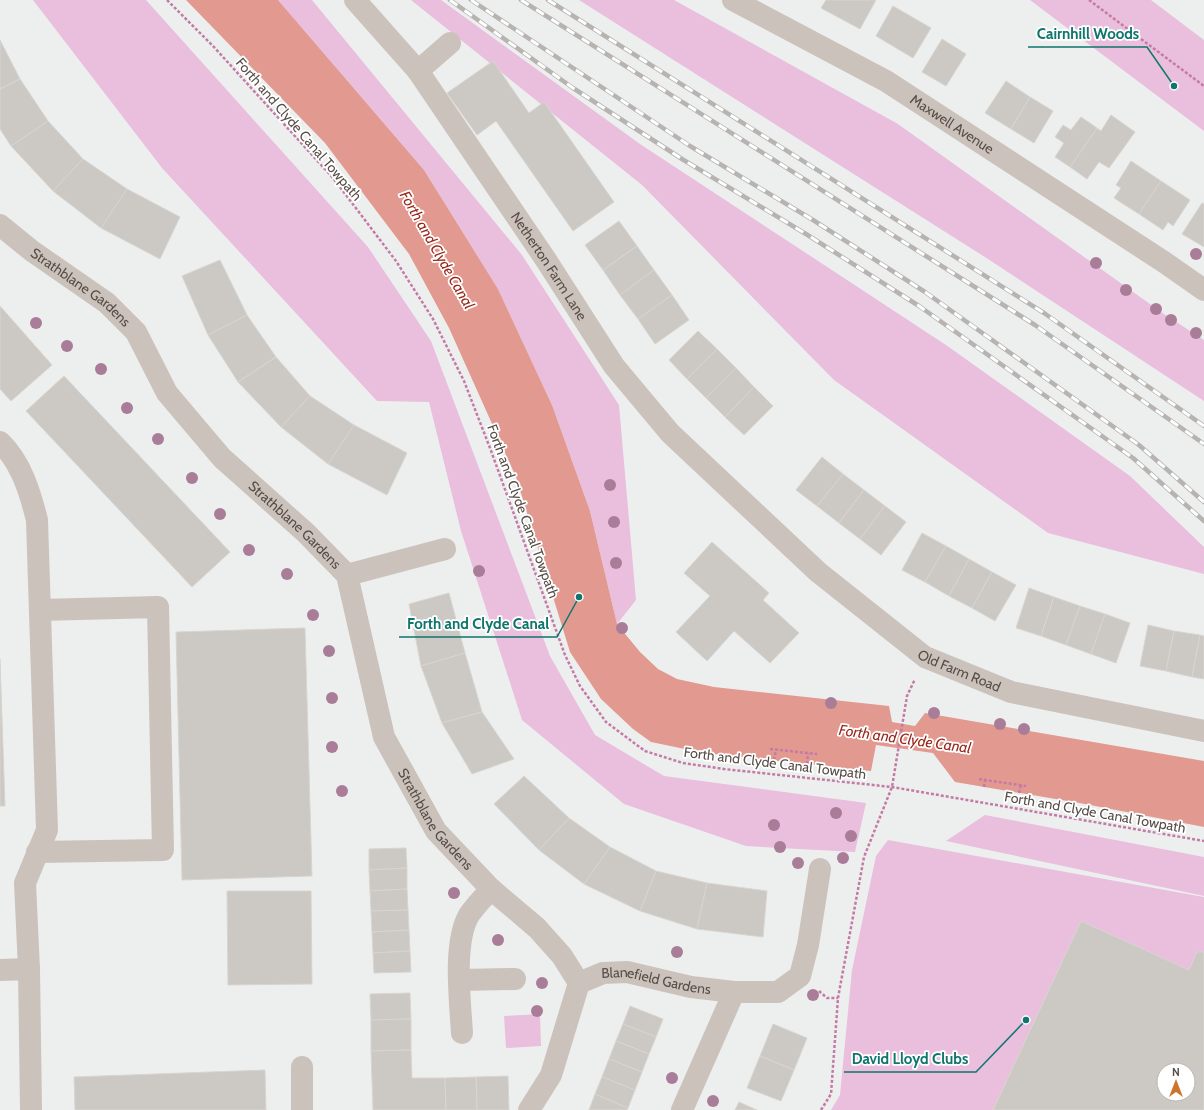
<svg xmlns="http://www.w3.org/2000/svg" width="1204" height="1110" font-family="Cabin,sans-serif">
	<rect width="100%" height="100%" fill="#edefef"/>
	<!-- green -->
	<g fill="#e9bfdd" fill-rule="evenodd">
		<path d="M33 0H146L368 247 431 341 550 656 595 735 664 776 866 803 855 852 746 846 624 804 522 720 461 531 429 402 377 401 162 168Z"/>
		<path d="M278 0H312L522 255 619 405 636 600 617 624 590 511 552 405 498 289 424 170Z"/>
		<path d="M411 0H441L640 144 946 345 1130 476 1204 547V574L1048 533 834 380 642 185Z"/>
		<path d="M579 0H674L898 124 1164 314 1204 340V401L988 259Z"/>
		<path d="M1030 0H1151L1204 40V131Z"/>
		<path d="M985 815 1204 857V896L946 841Z"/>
		<path d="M888 840 1204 897V1110H831L840 1095 852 970 876 856ZM1164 1070H1188V1094H1164Z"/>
		<path d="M540 1014 541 1046 506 1048 504 1016Z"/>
	</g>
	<!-- water -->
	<path fill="#e29990" d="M186 0H278L424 170 498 289 552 405 590 511 617 624 640 652 658 669 677 679 714 687 889 706 892 722 915 726 925 713 1204 761V827L1085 804 955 782 933 753 876 745 871 771 704 753 651 742 633 729 601 699 570 652 516 477 449 328 409 254 325 143Z"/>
	<!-- building -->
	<g fill="#ccc9c4" stroke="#d8d5d1" fill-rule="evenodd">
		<path d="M826 0H876L860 29 821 8Z"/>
		<path d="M893 6 931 28 913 58 876 36Z"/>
		<path d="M942 39 966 54 946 86 922 72Z"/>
		<path d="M0 40 20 79 0 89Z"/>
		<path d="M493 61 529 113 544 102 614 202 573 231 496 121 477 135 447 93Z"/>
		<path d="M20 79 48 121 11 146 0 129V89Z"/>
		<path d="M1006 81 1030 97 1011 129 985 113Z"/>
		<path d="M1030 97 1053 111 1034 143 1011 129Z"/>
		<path d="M1111 115 1135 132 1109 168 1099 162 1087 179 1070 167 1097 128 1101 131Z"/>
		<path d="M1081 117 1097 128 1070 167 1055 157 1064 143 1055 137 1063 125 1071 130Z"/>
		<path d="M48 121 83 159 53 191 11 146Z"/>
		<path d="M83 159 127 189 101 228 53 191Z"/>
		<path d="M1131 161 1161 181 1139 214 1114 198 1121 188 1116 185Z"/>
		<path d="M1161 181 1190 200 1173 226 1168 222 1163 230 1139 214Z"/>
		<path d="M127 189 180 217 160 259 101 228Z"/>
		<path d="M1202 203 1204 204V247L1182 234Z"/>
		<path d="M619 221 637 246 603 270 585 245Z"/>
		<path d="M637 246 654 270 620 295 603 270Z"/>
		<path d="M220 260 247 315 208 335 182 276Z"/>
		<path d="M654 270 672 295 638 319 620 295Z"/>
		<path d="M672 295 689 320 655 344 638 319Z"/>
		<path d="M0 306 52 365 11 401 0 389Z"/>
		<path d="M247 315 276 357 238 382 208 335Z"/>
		<path d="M698 331 717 349 687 379 669 360Z"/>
		<path d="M717 349 736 368 706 398 687 379Z"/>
		<path d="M276 357 310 396 281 427 238 382Z"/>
		<path d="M736 368 754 387 725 417 706 398Z"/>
		<path d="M64 376 230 552 192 587 26 411Z"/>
		<path d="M754 387 773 406 744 435 725 417Z"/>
		<path d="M310 396 354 425 328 464 281 427Z"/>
		<path d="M354 425 407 453 387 495 328 464Z"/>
		<path d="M822 457 843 474 817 506 796 490Z"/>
		<path d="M843 474 864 490 839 523 817 506Z"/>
		<path d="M864 490 885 506 860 539 839 523Z"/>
		<path d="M885 506 906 522 881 555 860 539Z"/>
		<path d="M922 533 946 546 925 582 902 570Z"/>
		<path d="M712 542 769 593 763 600 799 633 770 663 734 631 707 661 676 632 710 596 684 573Z"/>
		<path d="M946 546 969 559 949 596 925 582Z"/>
		<path d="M969 559 992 572 972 608 949 596Z"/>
		<path d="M992 572 1016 585 995 621 972 608Z"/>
		<path d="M1029 588 1054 597 1041 636 1016 628Z"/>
		<path d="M449 593 465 653 421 666 409 604Z"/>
		<path d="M1054 597 1080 606 1066 645 1041 636Z"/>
		<path d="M1080 606 1105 614 1091 654 1066 645Z"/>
		<path d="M1105 614 1130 623 1116 663 1091 654Z"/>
		<path d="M1148 625 1174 631 1166 671 1140 666Z"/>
		<path d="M305 628 312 876 182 880 176 632Z"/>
		<path d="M1174 631 1200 635 1192 677 1166 671Z"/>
		<path d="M1200 635 1204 636V679L1192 677Z"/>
		<path d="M465 653 482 712 442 723 421 666Z"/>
		<path d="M0 659 5 806H0Z"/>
		<path d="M482 712 514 759 472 774 442 723Z"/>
		<path d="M524 776 569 818 539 850 494 804Z"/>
		<path d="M569 818 610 847 584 884 539 850Z"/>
		<path d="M610 847 656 871 640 911 584 884Z"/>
		<path d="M406 848 407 868 369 870V849Z"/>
		<path d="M407 868V889L370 891 369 870Z"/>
		<path d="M656 871 707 883 697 929 640 911Z"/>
		<path d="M707 883 767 891 763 937 697 929Z"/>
		<path d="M407 889 408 910 371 911 370 891Z"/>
		<path d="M227 891H311L312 984 228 985Z"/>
		<path d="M408 910 409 930 372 932 371 911Z"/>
		<path d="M1081 921 1189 970 1197 952H1204V1110H993ZM1164 1070H1188V1094H1164Z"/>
		<path d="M409 930 410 951 373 953 372 932Z"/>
		<path d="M410 951 411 972 374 973 373 953Z"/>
		<path d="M410 993 411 1019 371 1020 370 994Z"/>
		<path d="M630 1006 663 1019 656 1037 623 1024Z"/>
		<path d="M411 1019V1050L371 1051V1020Z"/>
		<path d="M623 1024 656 1037 649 1054 616 1041Z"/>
		<path d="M773 1024 807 1038 794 1070 760 1056Z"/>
		<path d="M616 1041 649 1054 642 1072 609 1059Z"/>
		<path d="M411 1050 412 1078H445L446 1110H373L371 1051Z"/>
		<path d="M760 1056 794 1070 781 1101 747 1088Z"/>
		<path d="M609 1059 642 1072 635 1090 602 1077Z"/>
		<path d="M265 1070 266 1110H75L74 1077Z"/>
		<path d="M508 1076 509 1110H477L476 1077Z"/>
		<path d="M476 1077 477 1110H446L445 1078Z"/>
		<path d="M602 1077 635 1090 628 1108 595 1094Z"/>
		<path d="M595 1094 628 1108 627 1110H589Z"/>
		<path d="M739 1102 757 1110H735Z"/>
	</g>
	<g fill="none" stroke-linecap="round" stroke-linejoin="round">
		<!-- path -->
		<g stroke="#c37ba6" stroke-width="2.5" stroke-dasharray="3 2" stroke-linecap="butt">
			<path d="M167 0 213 46 333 178 396 261 433 319 464 381 490 448 565 655 580 686 606 722 645 751 683 763 724 769 892 787 1204 841"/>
			<path d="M1089 0 1204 86"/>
			<path d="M770 749 817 754"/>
			<path d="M774 760 776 750"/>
			<path d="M807 764 808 753"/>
			<path d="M979 779 1026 786"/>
			<path d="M984 787 985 780"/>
			<path d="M1019 793 1021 785"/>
			<path d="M819 991 827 998H838"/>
			<path d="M821 1110 831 1094 838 998 864 857 892 787 907 696 915 679"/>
		</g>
		<!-- minor -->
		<g stroke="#cbc2bc" stroke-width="22">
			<path id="s1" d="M355 0 418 71 546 260 614 366 670 433 818 572 925 657 1011 692 1204 731"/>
			<path id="s2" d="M733 0 886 81 1164 262 1204 290"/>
			<path d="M418 71 450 43"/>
			<path id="s3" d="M0 225 32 251 107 303 136 332 167 393 222 458 306 533 347 575 384 737 436 831 491 889 537 928 562 956 579 983 551 1075 529 1110"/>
			<path d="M0 442C21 462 30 492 37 520L47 830 25 883 29 969"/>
			<path d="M347 575 445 549"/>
			<path d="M37 852 163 850 158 607 40 610"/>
			<path d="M0 970 29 969 31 1110"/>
			<path d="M459 980 515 979"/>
			<path id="s4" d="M579 983 603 973 627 972 691 987 734 992H778L800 976 808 945 820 869"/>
			<path d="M462 1033C460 1001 453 942 469 915 475 906 484 897 491 889"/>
			<path d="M302 1067V1110"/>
			<path d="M682 1110 734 992"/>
		</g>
		<defs>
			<g id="rail">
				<path d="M450 0 573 88 682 159 806 234 919 306 1133 458 1204 521"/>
				<path d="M471 0 690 146 813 220 925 292 1139 445 1204 502"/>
				<path d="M521 0 1035 325 1204 444"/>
				<path d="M548 0 1044 313 1204 426"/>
			</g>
		</defs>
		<!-- rail casing -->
		<use href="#rail" stroke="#b6b3b0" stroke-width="4.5"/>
		<!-- rail -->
		<use href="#rail" stroke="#fff" stroke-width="3" stroke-dasharray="9" stroke-linecap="butt"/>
	</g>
	<!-- trees -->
	<g fill="#a97d98">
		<circle cx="1196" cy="254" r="6"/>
		<circle cx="1096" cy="263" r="6"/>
		<circle cx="1126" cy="290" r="6"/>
		<circle cx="1156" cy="309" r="6"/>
		<circle cx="1171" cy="320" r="6"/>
		<circle cx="36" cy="323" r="6"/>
		<circle cx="1196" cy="333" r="6"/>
		<circle cx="67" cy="346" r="6"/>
		<circle cx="101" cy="369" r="6"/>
		<circle cx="127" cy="408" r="6"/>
		<circle cx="158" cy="439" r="6"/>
		<circle cx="192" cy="478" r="6"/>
		<circle cx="610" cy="485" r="6"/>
		<circle cx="220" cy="514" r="6"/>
		<circle cx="614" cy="522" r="6"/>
		<circle cx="249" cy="550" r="6"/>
		<circle cx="616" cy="563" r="6"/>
		<circle cx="479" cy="571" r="6"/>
		<circle cx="287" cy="574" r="6"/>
		<circle cx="313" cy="615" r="6"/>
		<circle cx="622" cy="628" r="6"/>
		<circle cx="329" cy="651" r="6"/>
		<circle cx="332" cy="698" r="6"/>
		<circle cx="831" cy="703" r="6"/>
		<circle cx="934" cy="713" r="6"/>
		<circle cx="1000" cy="724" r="6"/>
		<circle cx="1024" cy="729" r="6"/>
		<circle cx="332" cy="747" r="6"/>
		<circle cx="342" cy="791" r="6"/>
		<circle cx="836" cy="813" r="6"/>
		<circle cx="774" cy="825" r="6"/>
		<circle cx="851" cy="836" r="6"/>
		<circle cx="780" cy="847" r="6"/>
		<circle cx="843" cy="858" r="6"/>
		<circle cx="798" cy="863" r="6"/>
		<circle cx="454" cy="893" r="6"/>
		<circle cx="498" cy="940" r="6"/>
		<circle cx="677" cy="952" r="6"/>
		<circle cx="542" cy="983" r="6"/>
		<circle cx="813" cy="995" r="6"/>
		<circle cx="537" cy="1011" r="6"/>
		<circle cx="672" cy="1078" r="6"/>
		<circle cx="713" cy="1101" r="6"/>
	</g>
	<g text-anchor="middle" stroke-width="3.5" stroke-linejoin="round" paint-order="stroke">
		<!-- street labels -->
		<g font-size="14" fill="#584d47" stroke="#fff">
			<text dy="5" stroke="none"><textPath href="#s2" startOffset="252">Maxwell Avenue</textPath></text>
			<text transform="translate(299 129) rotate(49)" y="5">Forth and Clyde Canal Towpath</text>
			<text dy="5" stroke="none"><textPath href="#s1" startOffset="330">Netherton Farm Lane</textPath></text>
			<text dy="5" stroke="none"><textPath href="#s3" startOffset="102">Strathblane Gardens</textPath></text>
			<text transform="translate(523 511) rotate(70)" y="5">Forth and Clyde Canal Towpath</text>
			<text dy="5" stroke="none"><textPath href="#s3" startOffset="426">Strathblane Gardens</textPath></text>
			<text dy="5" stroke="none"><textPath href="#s1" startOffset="913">Old Farm Road</textPath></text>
			<text transform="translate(775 763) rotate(7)" y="5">Forth and Clyde Canal Towpath</text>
			<text transform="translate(1095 812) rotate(10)" y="5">Forth and Clyde Canal Towpath</text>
			<text dy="5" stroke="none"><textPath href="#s3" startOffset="762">Strathblane Gardens</textPath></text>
			<text dy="5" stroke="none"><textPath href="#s4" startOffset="80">Blanefield Gardens</textPath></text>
		</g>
		<!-- water labels -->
		<g font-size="15" font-style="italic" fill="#98281b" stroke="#fff">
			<text transform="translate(437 250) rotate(60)" y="5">Forth and Clyde Canal</text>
			<text transform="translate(905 739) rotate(8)" y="5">Forth and Clyde Canal</text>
		</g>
	</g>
	<!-- callouts -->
	<path fill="none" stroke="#0f766e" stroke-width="1.5" d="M1174 86L1147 47H1028M579 597L557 637H399M1026 1020L976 1072H844"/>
	<g fill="#0f766e" stroke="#fff" stroke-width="1.5">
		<circle cx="1174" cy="86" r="4"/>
		<circle cx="579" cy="597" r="4"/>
		<circle cx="1026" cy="1020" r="4"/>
	</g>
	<g font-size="15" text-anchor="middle" font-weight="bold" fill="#0f766e" stroke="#fff" stroke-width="3.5" stroke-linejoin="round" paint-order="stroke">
		<text x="1088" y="39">Cairnhill Woods</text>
		<text x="478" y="629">Forth and Clyde Canal</text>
		<text x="910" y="1064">David Lloyd Clubs</text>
	</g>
	<!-- north arrow -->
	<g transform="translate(1176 1082)"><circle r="19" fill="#ffffff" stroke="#bcb8b5"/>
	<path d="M0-3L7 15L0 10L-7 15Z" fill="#cb752b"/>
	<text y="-6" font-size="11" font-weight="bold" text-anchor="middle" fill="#584d47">N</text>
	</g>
</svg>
